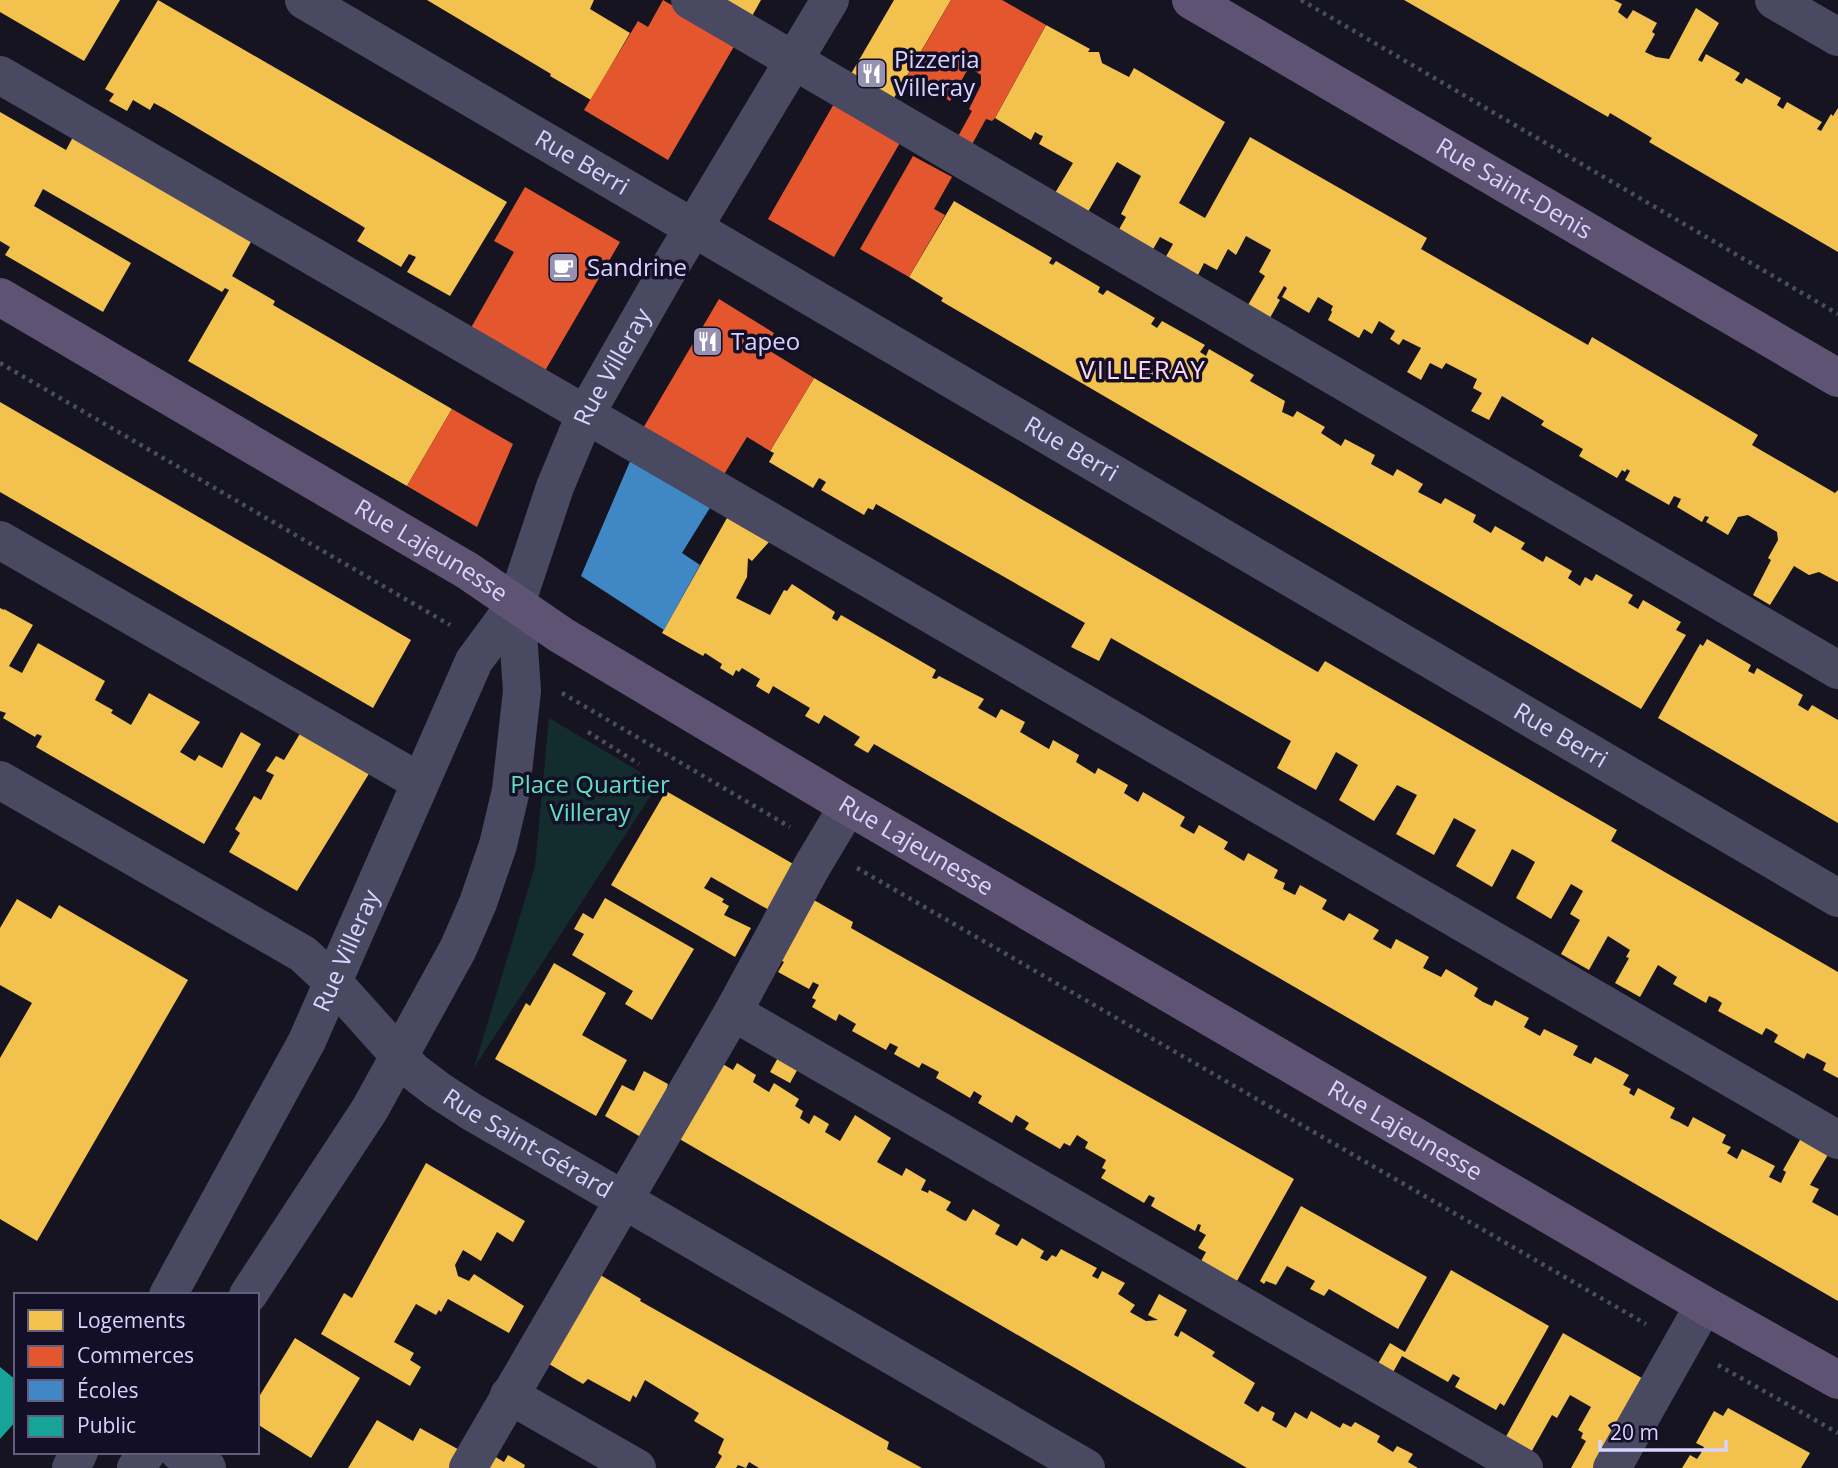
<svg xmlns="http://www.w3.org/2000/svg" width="1838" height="1468" font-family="'Open Sans',sans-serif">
	<rect width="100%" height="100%" fill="#161421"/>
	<!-- green -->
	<path fill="#132c2d" d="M549 718 659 783 474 1068 535 866Z"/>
	<!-- homes -->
	<g fill="#f2c14e">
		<path d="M0 0H120L84 61 0 12Z"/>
		<path d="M158 0 507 202 450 296 407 272 416 257 409 254 401 267 357 241 365 228 362 226 165 109 154 103 150 110 133 100 127 111 109 101 114 94 105 89Z"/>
		<path d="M427 0H594L590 9 630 33 591 100 550 76 551 74Z"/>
		<path d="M718 0H761L751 18Z"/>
		<path d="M894 0H951L891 103 848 79Z"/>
		<path d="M1404 0H1614L1622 4 1618 12 1627 19 1633 10 1657 23 1652 32 1655 34 1645 52 1656 57 1669 59 1696 8 1719 23 1698 60 1702 62 1706 54 1740 73 1735 80 1742 84 1746 78 1781 98 1777 105 1783 109 1787 102 1822 122 1817 129 1821 131 1831 114 1833 116 1838 108V252L1649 142 1652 138 1610 113 1608 117Z"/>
		<path d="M1046 25 1090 49 1088 52H1099L1102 63 1129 77 1134 68 1225 122 1179 203 1191 210 1205 218 1250 137 1427 238 1421 249 1588 345 1592 337 1758 435 1752 445 1835 493 1838 490V582L1819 572 1809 575 1794 566 1770 605 1753 595 1771 560 1768 558 1778 540 1777 532 1748 515 1738 517 1728 535 1706 522 1709 517 1705 516 1702 522 1677 507 1681 499 1674 496 1669 505 1625 480 1630 471 1627 469 1625 472 1622 470 1617 478 1579 456 1583 449 1541 425 1544 421 1502 396 1489 420 1471 411 1482 393 1473 388 1477 379 1446 363 1442 369 1430 363 1421 380 1407 372 1421 348 1403 339 1399 345 1390 339 1395 331 1379 321 1372 334 1364 329 1359 338 1328 320 1332 312 1331 310 1333 306 1318 297 1309 313 1282 297 1287 288 1284 286 1277 298 1280 300 1267 323 1245 310 1265 276 1259 272 1271 250 1246 236 1236 255 1228 249 1217 270 1204 263 1196 279 1164 260 1173 244 1160 237 1151 253 1117 233 1126 217 1121 214 1141 176 1117 162 1085 217 1052 198 1073 163 1039 144 1043 136 1040 135 1035 132 1031 140 995 118Z"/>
		<path d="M0 112 66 150 73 137 252 240 232 276 275 301 273 305 452 409 407 486 188 361 229 290 225 288 222 292 43 189 34 206 131 263 103 312 5 255 10 247 0 241Z"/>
		<path d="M954 201 1052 258 1049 263 1053 265 1056 261 1100 287 1098 292 1103 295 1107 290 1155 318 1151 324 1157 328 1162 321 1205 345 1200 352 1206 356 1209 349 1254 375 1250 381 1285 401 1282 412 1293 417 1297 411 1325 427 1321 433 1341 446 1345 439 1375 455 1371 464 1393 476 1397 469 1423 484 1418 492 1441 504 1445 498 1476 515 1473 522 1491 533 1495 526 1525 543 1521 549 1543 562 1546 556 1572 571 1568 578 1580 586 1585 577 1592 581 1596 574 1633 595 1628 603 1638 609 1643 600 1681 622 1676 630 1686 635 1641 709 941 301 943 298 909 277Z"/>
		<path d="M814 378 1316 671 1318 672 1325 661 1558 796 1617 830 1611 841 1838 972V1078L1823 1070 1826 1063 1817 1058 1807 1053 1804 1059 1774 1042 1778 1035 1772 1031 1766 1028 1762 1035 1718 1011 1722 1003 1716 999 1709 996 1706 1003 1673 984 1677 977 1658 965 1640 997 1615 983 1629 958 1626 957 1630 950 1608 936 1589 970 1561 954 1580 920 1570 914 1583 891 1571 884 1551 919 1516 898 1535 862 1525 856 1512 849 1492 887 1456 866 1476 830 1467 825 1454 818 1434 855 1396 834 1417 795 1397 785 1374 821 1339 800 1358 765 1348 759 1336 752 1316 790 1277 768 1291 741 1111 638 1099 661 1071 647 1085 623 876 504 873 510 868 508 864 515 821 490 826 482 821 479 819 478 813 488 769 462 774 453 770 451Z"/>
		<path d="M0 402 411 640 373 708 0 492Z"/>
		<path d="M727 518 769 542 752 561 748 558 747 577 736 598 770 615 784 590 787 591 792 584 835 612 832 618 837 621 841 615 936 670 932 678 936 679 939 676 984 699 978 708 996 718 1001 709 1025 722 1020 732 1049 749 1053 740 1079 755 1076 762 1095 774 1098 768 1128 785 1124 793 1135 800 1138 802 1143 792 1185 817 1180 826 1194 834 1199 825 1228 842 1224 849 1244 861 1248 853 1278 870 1274 878 1285 883 1283 889 1295 895 1300 885 1327 900 1322 909 1344 921 1349 913 1379 930 1373 939 1391 949 1396 939 1429 957 1423 968 1441 977 1446 969 1478 988 1474 996 1483 1002 1492 1006 1495 1000 1529 1018 1524 1027 1540 1036 1544 1029 1578 1046 1573 1055 1591 1064 1595 1057 1629 1075 1623 1085 1631 1089 1629 1093 1634 1096 1638 1088 1675 1108 1670 1118 1679 1122 1688 1127 1693 1117 1726 1135 1722 1143 1731 1147 1727 1153 1737 1159 1742 1149 1775 1166 1769 1177 1781 1183 1786 1172 1783 1170 1801 1138 1829 1153 1810 1185 1819 1189 1812 1202 1838 1216V1301L874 744 868 753 854 745 860 737 824 715 819 724 805 716 810 708 773 686 769 694 756 686 760 679 742 668 739 672 736 670 733 676 720 668 722 664 705 653 703 656 662 633Z"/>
		<path d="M0 608 4 610V609L33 625 9 666 22 673 38 643 105 681 95 700 113 710 111 713 131 725 149 693 200 722 180 752 195 761 199 755 222 768 241 732 261 744 204 844 36 747 42 736 37 734 35 737 3 718 6 713 0 711Z"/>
		<path d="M1707 639 1751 665 1748 671 1754 674 1757 668 1803 695 1798 705 1808 711 1812 705 1838 720V823L1658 718 1700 644 1703 646Z"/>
		<path d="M301 732 370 772 297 891 229 852 240 833 235 829 254 796 261 800 274 775 266 771 276 756 284 760Z"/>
		<path d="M666 791 795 865 769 910 711 877 704 888 724 899 722 902 729 906 724 915 751 928 735 957 611 885Z"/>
		<path d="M605 898 694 949 652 1020 625 1004 633 991 572 955 584 934 574 929 583 913 593 919Z"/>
		<path d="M17 899 51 919 59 905 188 980 37 1241 0 1219V1058L32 1003 0 985V928Z"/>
		<path d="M812 899 853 922 851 928 1294 1179 1237 1281 1201 1261 1206 1252 1198 1248 1206 1235 1199 1231 1201 1225 1198 1224 1195 1231 1151 1206 1155 1198 1149 1195 1144 1203 1101 1178 1106 1170 1102 1168 1106 1160 1085 1148 1088 1142 1077 1135 1070 1146 1064 1143 1060 1149 1025 1129 1029 1123 1016 1115 1012 1123 978 1103 982 1096 977 1093 974 1091 970 1098 936 1078 939 1072 922 1063 919 1068 894 1054 898 1047 890 1043 886 1050 852 1031 856 1024 839 1014 836 1021 812 1007 816 1000 812 998 819 985 813 982 809 989 778 972 784 962 778 959Z"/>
		<path d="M554 963 606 993 582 1035 627 1060 596 1116 495 1059 526 1003 530 1006Z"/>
		<path d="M780 1054 800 1065 790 1083 770 1072Z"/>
		<path d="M721 1063 733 1070 737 1063 756 1075 753 1082 769 1092 774 1083 799 1099 795 1106 803 1111 800 1118 809 1124 814 1115 829 1124 825 1132 840 1141 855 1115 891 1138 877 1162 902 1176 906 1168 926 1180 921 1190 928 1193 929 1190 951 1202 946 1210 963 1220 966 1221 973 1209 1000 1225 995 1234 1017 1246 1022 1238 1044 1251 1040 1258 1047 1261 1052 1255 1056 1257 1061 1249 1097 1268 1092 1276 1098 1279 1102 1271 1125 1283 1118 1294 1135 1305 1130 1312 1146 1321 1158 1320 1148 1315 1159 1294 1187 1310 1174 1335 1178 1337 1181 1331 1215 1352 1212 1356 1255 1383 1244 1403 1258 1412 1262 1406 1275 1413 1272 1420 1286 1428 1295 1412 1307 1419 1311 1411 1340 1428 1343 1423 1351 1427 1355 1422 1380 1436 1377 1442 1393 1452 1397 1446 1413 1454 1408 1462 1418 1468H1247L676 1137Z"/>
		<path d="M644 1071 668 1084 662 1107 644 1139 605 1116 622 1085 634 1091Z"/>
		<path d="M426 1163 525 1221 513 1242 497 1232 481 1261 463 1250 455 1265 458 1276 469 1281 474 1274 524 1306 509 1333 448 1299 441 1312 439 1310 436 1315 416 1304 394 1342 414 1353 410 1360 421 1367 410 1386 321 1334 344 1293 352 1298Z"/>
		<path d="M1301 1206 1427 1277 1398 1329 1329 1289 1324 1296 1310 1289 1315 1281 1287 1266 1276 1285 1266 1281 1264 1284 1260 1281Z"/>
		<path d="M1451 1270 1549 1326 1504 1406 1500 1403 1496 1410 1455 1387 1460 1378 1453 1374 1448 1382 1402 1356 1391 1376 1376 1367 1390 1343 1405 1352Z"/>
		<path d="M597 1273 641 1299 640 1301 889 1442 887 1449 922 1468H759L749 1462 746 1468 738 1465 736 1468H715L722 1456 718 1453 724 1439 694 1421 699 1413 645 1380 636 1398 633 1395 630 1402 588 1379 583 1384 549 1364Z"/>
		<path d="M1563 1333 1647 1381 1593 1468H1571L1586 1441 1581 1438 1583 1433 1578 1430 1591 1407 1570 1395 1557 1418 1552 1415 1529 1456 1503 1442Z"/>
		<path d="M295 1338 360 1378 311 1458 257 1424V1400Z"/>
		<path d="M1728 1408 1810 1453 1801 1468H1682L1690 1455 1697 1459 1701 1453 1704 1447 1696 1443 1714 1411 1723 1416Z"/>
		<path d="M377 1420 413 1441 420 1428 463 1452 455 1468H348Z"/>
		<path d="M508 1455 525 1465 524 1468H487L494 1456 504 1462Z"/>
	</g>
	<!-- shops -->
	<g fill="#e4572e">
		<path d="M663 0 736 43 668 160 584 110 638 21 648 27Z"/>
		<path d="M951 0H1002L1046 25 995 118 992 121 986 119 970 148 956 140 972 111 969 109 981 85V75L969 67 950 101 907 76Z"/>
		<path d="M835 102 901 141 834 257 768 219Z"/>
		<path d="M913 156 952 177 934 209 945 215 909 277 860 249Z"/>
		<path d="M525 187 620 242 542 376 468 333 514 252 494 241Z"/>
		<path d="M719 299 774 333 765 348 814 378 770 451 747 437 723 476 642 430Z"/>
		<path d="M452 409 513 444 477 527 407 486Z"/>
	</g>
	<!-- schools -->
	<path fill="#3f88c5" d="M631 459 711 506 682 553 700 565 664 630 581 576Z"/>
	<!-- public -->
	<path fill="#17a398" d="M0 1367 16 1380V1421L0 1439Z"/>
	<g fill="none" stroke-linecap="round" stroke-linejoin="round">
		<!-- path -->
		<g stroke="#44505f" stroke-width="4.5" stroke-dasharray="3.5 5" stroke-linecap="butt">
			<path d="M1301 0 1838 314"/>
			<path d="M0 363 450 625"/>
			<path d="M562 693 790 827"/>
			<path d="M588 732 639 764"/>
			<path d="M857 868 1646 1324"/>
			<path d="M1718 1365 1838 1433"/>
		</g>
		<!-- minor -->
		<g stroke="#4a4962" stroke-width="38">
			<path id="s1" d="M304 0 1838 898"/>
			<path d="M690 0 1838 670"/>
			<path d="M1774 0 1838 37"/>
			<path d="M0 75 1838 1140"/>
			<path d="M0 540 420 782"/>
			<path id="s2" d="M0 780 303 954 334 983 413 1071 438 1090 472 1112 1086 1468"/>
			<path d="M733 1012 1524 1468"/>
			<path id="s3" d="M168 1295 307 1041 474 661 516 604 555 487 585 415 665 275 830 0"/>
			<path d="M248 1295 370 1109 458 949 478 903 498 845 511 790 522 691 516 604"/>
			<path d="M509 1395 637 1468"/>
			<path d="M179 1452 207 1468"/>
			<path d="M71 1468 79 1452"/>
			<path d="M136 1468 147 1452"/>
			<path d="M468 1468 733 1012 811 868 848 806"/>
			<path d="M1612 1468 1704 1305"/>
		</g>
		<!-- major -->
		<g stroke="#5e5373" stroke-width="38">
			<path id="s4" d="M1191 0 1838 378"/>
			<path id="s5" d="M0 297 468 571 561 635 848 806 1704 1305 1838 1380"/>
		</g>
	</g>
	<!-- icons -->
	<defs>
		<symbol id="restaurant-square" viewBox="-11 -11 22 22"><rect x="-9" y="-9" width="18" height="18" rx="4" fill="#9591b1" stroke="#130f26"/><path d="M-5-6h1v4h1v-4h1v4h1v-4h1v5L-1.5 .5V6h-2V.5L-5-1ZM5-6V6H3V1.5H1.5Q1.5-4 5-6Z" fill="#fff"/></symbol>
		<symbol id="cafe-square" viewBox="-11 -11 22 22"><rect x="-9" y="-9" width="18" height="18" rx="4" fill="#9591b1" stroke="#130f26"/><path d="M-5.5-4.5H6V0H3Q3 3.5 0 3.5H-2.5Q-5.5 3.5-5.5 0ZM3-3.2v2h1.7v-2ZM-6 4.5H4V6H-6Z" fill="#fff"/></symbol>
	</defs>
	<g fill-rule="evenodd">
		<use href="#restaurant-square" x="854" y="56" width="35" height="35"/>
		<use href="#cafe-square" x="546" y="250" width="35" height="35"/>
		<use href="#restaurant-square" x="690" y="324" width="35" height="35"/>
	</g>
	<g text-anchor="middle" stroke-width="7" stroke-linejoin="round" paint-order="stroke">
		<!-- poi labels -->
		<g font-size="24" fill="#d9d4ff" stroke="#130f26" text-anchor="start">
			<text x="894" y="68">Pizzeria<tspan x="894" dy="28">Villeray</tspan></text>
			<text x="587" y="276">Sandrine</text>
			<text x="731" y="350">Tapeo</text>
		</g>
		<!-- street labels -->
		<g font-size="24" fill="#d9d4ff" stroke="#130f26">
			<text dy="8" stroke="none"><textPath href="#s1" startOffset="322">Rue Berri</textPath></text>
			<text dy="8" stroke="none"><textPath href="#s4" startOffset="374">Rue Saint-Denis</textPath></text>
			<text dy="8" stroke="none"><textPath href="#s3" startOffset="1032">Rue Villeray</textPath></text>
			<text dy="8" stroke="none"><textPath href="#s1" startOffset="889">Rue Berri</textPath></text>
			<text dy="8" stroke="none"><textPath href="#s5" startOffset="500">Rue Lajeunesse</textPath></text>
			<text dy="8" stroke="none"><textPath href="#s1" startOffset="1456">Rue Berri</textPath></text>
			<text dy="8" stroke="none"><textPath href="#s5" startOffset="1068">Rue Lajeunesse</textPath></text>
			<text dy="8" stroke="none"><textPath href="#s3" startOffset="388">Rue Villeray</textPath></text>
			<text dy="8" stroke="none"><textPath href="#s5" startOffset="1634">Rue Lajeunesse</textPath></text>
			<text dy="8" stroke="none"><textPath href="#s2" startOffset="646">Rue Saint-Gérard</textPath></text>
		</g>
		<!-- park labels -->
		<g font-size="24" fill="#5fe0c0" stroke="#130f26">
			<text x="590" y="793">Place Quartier<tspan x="590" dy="28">Villeray</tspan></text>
		</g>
		<!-- neighbourhood labels -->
		<g font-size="26" letter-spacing="2" fill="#ffd6f0" stroke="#130f26">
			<text x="1143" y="379">VILLERAY</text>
		</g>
	</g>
	<!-- legend -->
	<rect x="14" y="1293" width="245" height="161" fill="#130f26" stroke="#625e7d" stroke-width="2"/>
	<rect x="28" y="1310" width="35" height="21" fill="#f2c14e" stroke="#625e7d" stroke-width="2"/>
	<text x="77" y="1328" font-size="21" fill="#d9d4ff">Logements</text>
	<rect x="28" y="1346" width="35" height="21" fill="#e4572e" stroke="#625e7d" stroke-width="2"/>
	<text x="77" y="1363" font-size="21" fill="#d9d4ff">Commerces</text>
	<rect x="28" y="1380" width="35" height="21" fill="#3f88c5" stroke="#625e7d" stroke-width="2"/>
	<text x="77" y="1398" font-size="21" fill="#d9d4ff">Écoles</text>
	<rect x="28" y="1416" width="35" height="21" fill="#17a398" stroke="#625e7d" stroke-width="2"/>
	<text x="77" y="1433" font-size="21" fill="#d9d4ff">Public</text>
	<!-- scale -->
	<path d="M1600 1440v10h126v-10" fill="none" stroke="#d9d4ff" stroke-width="3.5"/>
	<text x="1610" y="1440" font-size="21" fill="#d9d4ff" stroke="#130f26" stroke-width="5" paint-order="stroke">20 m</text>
</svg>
